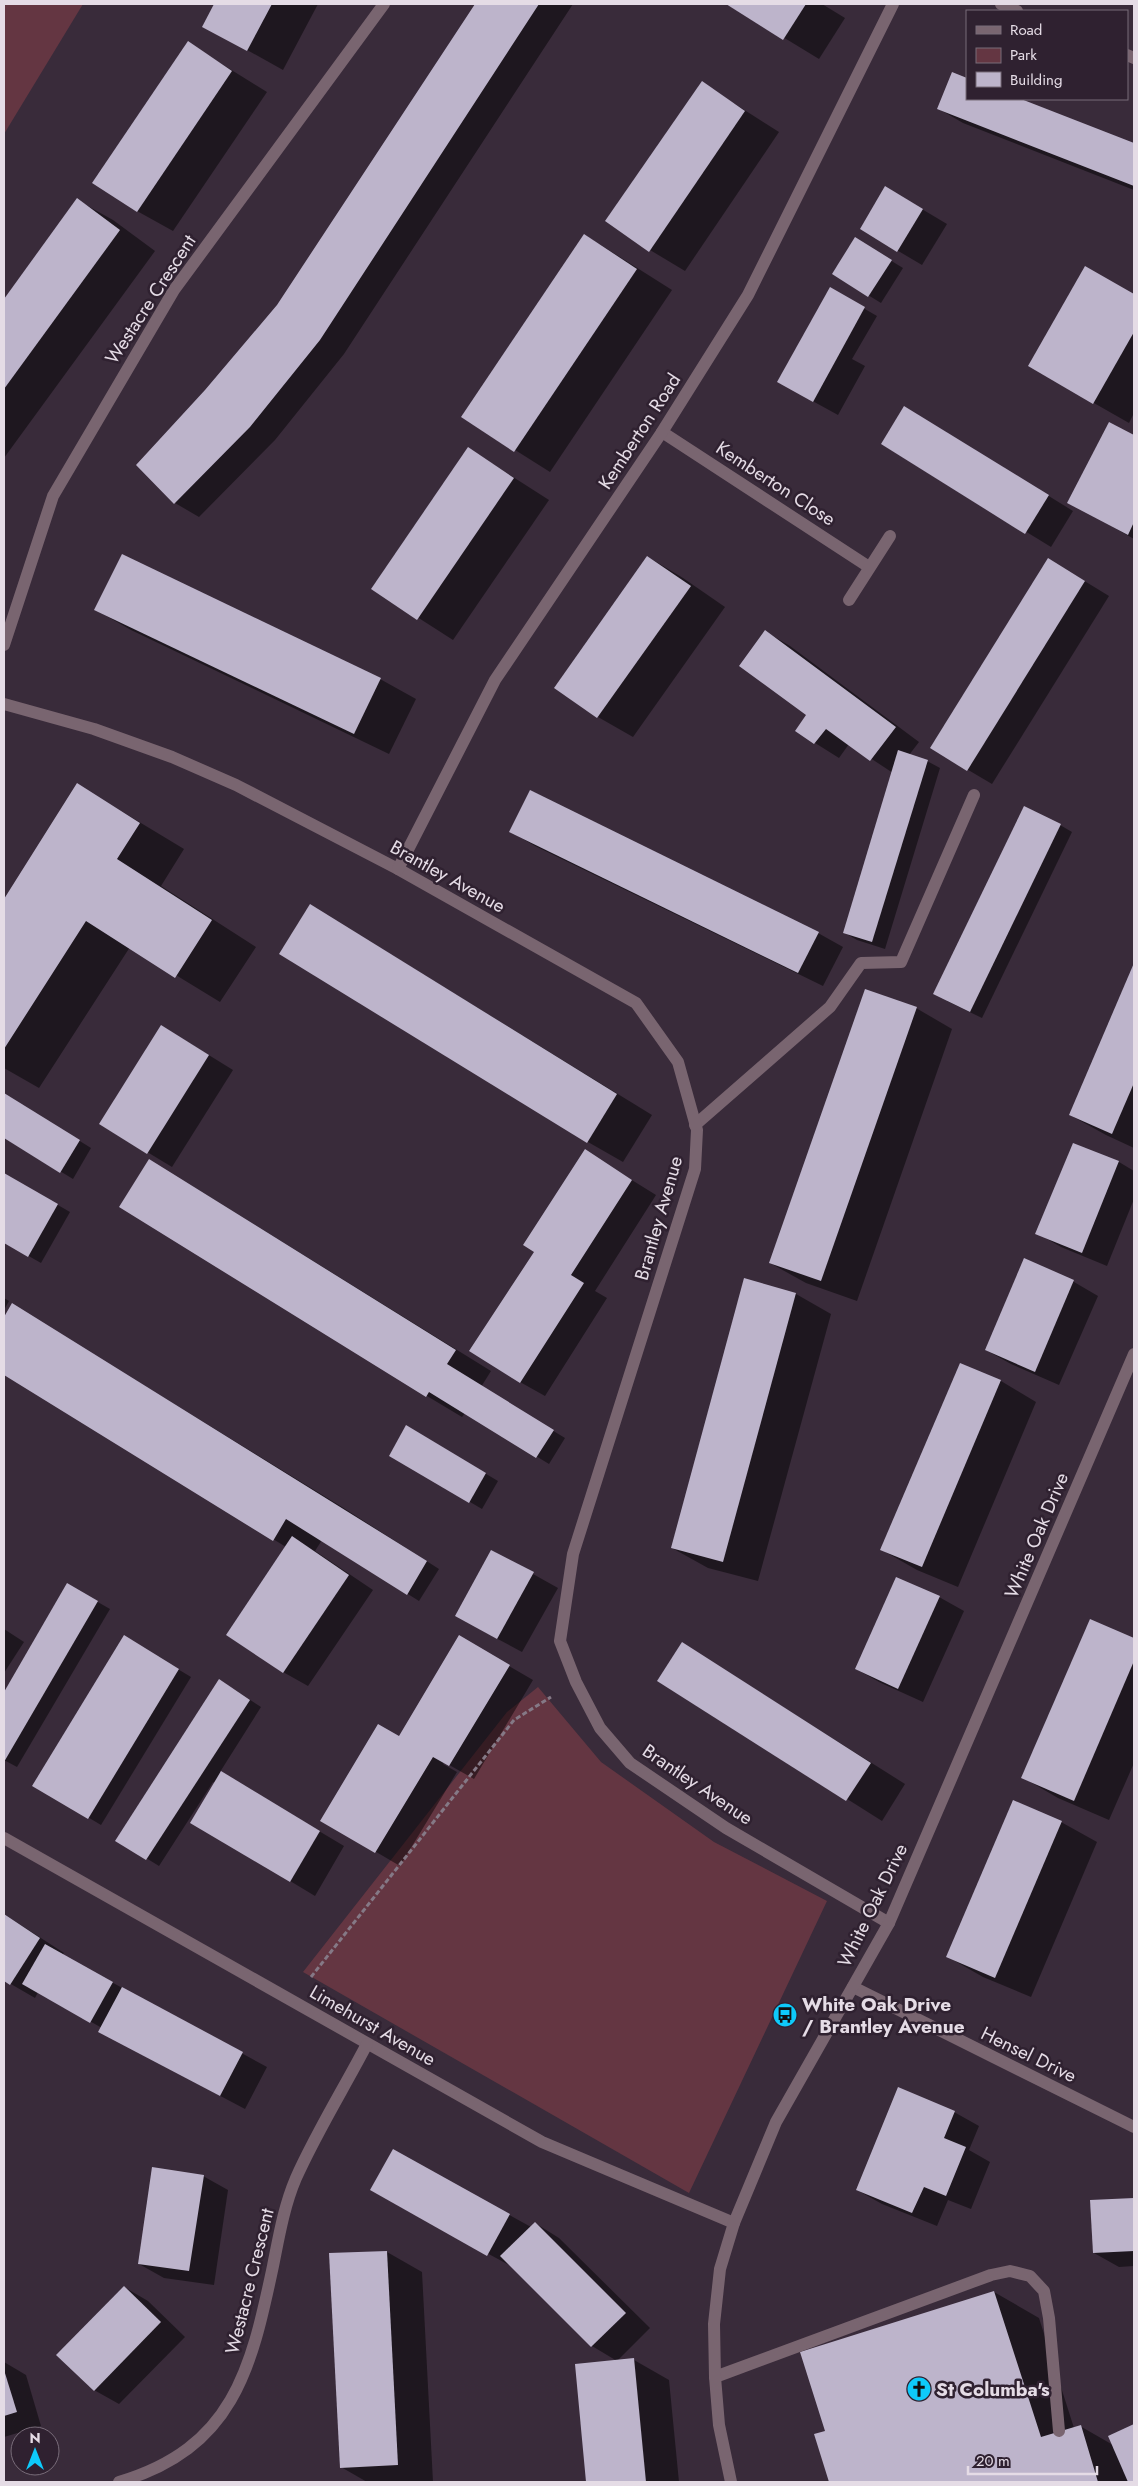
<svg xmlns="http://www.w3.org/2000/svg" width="1138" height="2486" font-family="Jost,sans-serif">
	<rect width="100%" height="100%" fill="#392b3a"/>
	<!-- green -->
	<g fill="#643642">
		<path d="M4 4H83L4 134Z"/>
		<path d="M538 1687 601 1762 714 1842 827 1901 689 2193 303 1972 507 1712Z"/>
	</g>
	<!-- shadow -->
	<g fill="#0007">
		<path d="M216 4H318L283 70 204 26Z"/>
		<path d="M476 4H573L344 354 275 440 199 517 175 503 206 391 278 306Z"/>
		<path d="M729 4H822L845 18 819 59Z"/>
		<path d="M188 43 267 92 173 231 137 211Z"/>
		<path d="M702 83 779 132 685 271 650 250Z"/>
		<path d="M967 99H1017L1134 144V190L963 123 939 109Z"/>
		<path d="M77 200 113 220 155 251 4 458V301Z"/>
		<path d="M910 202 947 224 922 265 861 229Z"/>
		<path d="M585 235 672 290 550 472 463 417Z"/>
		<path d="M867 246 903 268 881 303 834 274Z"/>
		<path d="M1086 268 1134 296V413L1129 423 1029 366Z"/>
		<path d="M830 289 877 316 852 359 865 366 838 415 778 382Z"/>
		<path d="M929 422 1073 511 1051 547 882 443Z"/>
		<path d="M1110 424 1134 437V539L1069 502Z"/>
		<path d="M468 448 549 500 453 640 372 588Z"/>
		<path d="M648 557 683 578 725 607 633 737 598 717Z"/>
		<path d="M1073 574 1109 596 992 784 931 748Z"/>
		<path d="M96 610 380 679 416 699 389 754 131 630Z"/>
		<path d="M766 632 790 646 919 742 909 755 927 761 940 768 885 949 857 940 845 933 893 773 849 744 839 758 796 731 808 715Z"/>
		<path d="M78 785 184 849 161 886 256 947 220 1002 130 947 39 1088 4 1068V901Z"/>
		<path d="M1060 825 1072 832 982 1018 947 1001Z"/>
		<path d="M511 832 818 933 843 947 823 986 535 846Z"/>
		<path d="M346 927 652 1115 623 1162 588 1142Z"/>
		<path d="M1134 966V1148L1106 1135 1070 1115Z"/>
		<path d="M916 1008 952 1029 857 1301 806 1283 770 1263Z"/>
		<path d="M186 1041 233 1070 172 1167 101 1124Z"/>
		<path d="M4 1094 91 1148 73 1179 4 1137Z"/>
		<path d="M1073 1144 1119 1162 1134 1171V1199L1107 1266 1061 1247 1037 1233Z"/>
		<path d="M585 1151 656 1195 595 1291 607 1298 545 1396 520 1382 535 1251Z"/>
		<path d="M4 1174 70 1212 41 1263 4 1242Z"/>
		<path d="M184 1181 491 1371 481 1387 565 1438 549 1464 465 1413 462 1417 427 1396 121 1207Z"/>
		<path d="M1025 1260 1074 1282 1098 1296 1059 1385 1011 1364 986 1350Z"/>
		<path d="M745 1280 796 1294 831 1314 758 1581 708 1568 672 1548Z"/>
		<path d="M4 1298 9 1301 4 1310Z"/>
		<path d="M13 1305 342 1507 439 1569 419 1601 322 1540 315 1551 373 1590 308 1686 283 1672 286 1547 4 1373V1319Z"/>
		<path d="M961 1365 1001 1381 1036 1402 958 1587 917 1570 882 1550Z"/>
		<path d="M407 1427 498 1481 482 1509 390 1455Z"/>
		<path d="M533 1574 558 1588 522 1652 481 1630Z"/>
		<path d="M68 1585 110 1609 17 1767 4 1760V1694Z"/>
		<path d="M939 1597 964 1611 923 1702 881 1683 856 1669Z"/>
		<path d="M1090 1621 1134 1640V1763L1109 1820 1058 1798 1022 1777Z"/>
		<path d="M4 1629 24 1642 4 1673Z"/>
		<path d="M459 1637 533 1680 474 1779 444 1762 443 1764 457 1772 400 1866 322 1820 399 1738Z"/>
		<path d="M136 1644 191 1677 101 1825 34 1785Z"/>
		<path d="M683 1644 905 1784 882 1821 659 1680Z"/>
		<path d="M232 1688 261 1707 220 1772 344 1846 315 1896 192 1822 215 1783 213 1782 159 1866 117 1840Z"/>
		<path d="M1061 1822 1097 1842 1031 1997 983 1977 948 1957Z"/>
		<path d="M4 1914 64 1953 62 1955 267 2067 245 2109 124 2045 102 2028 38 1992 35 1998 4 1980Z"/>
		<path d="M954 2112 979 2126 969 2150 990 2162 971 2209 948 2200 937 2226 882 2204 857 2190Z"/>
		<path d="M393 2151 531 2227 535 2223 559 2238 650 2328 617 2361 592 2346 513 2267 396 2204Z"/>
		<path d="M203 2176 228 2190 214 2285 164 2278 139 2264Z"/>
		<path d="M1134 2199V2266L1119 2267 1094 2253 1091 2202Z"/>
		<path d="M387 2252 422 2272 433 2482H367L341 2467Z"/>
		<path d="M124 2287 148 2301 185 2337 119 2404 94 2390Z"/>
		<path d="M994 2292 1039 2318 1074 2428 1080 2426 1113 2445 1109 2436 1134 2425V2482H831L815 2435 827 2431Z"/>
		<path d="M634 2360 669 2380 679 2482H587L576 2365Z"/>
		<path d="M4 2362 26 2375 41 2426 4 2437Z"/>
	</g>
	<!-- building -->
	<g fill="#bdb4cb">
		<path d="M214 4H272L247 51 202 27Z"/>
		<path d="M475 4H539L320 340 250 427 174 504 136 465 205 390 277 305Z"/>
		<path d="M726 4H806L783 40Z"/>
		<path d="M188 41 232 71 137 212 92 183Z"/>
		<path d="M952 72 967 78V99H1021L1134 143V186L937 109Z"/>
		<path d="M702 81 745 111 649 252 605 221Z"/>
		<path d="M885 186 923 209 897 252 860 229Z"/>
		<path d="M77 198 120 230 4 389V299Z"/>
		<path d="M584 234 637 269 514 452 461 417Z"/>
		<path d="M855 237 892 260 868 297 832 274Z"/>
		<path d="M1085 266 1134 294V332L1093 404 1028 366Z"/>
		<path d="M830 287 865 307 813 402 777 382Z"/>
		<path d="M904 406 1049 495 1025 534 881 444Z"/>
		<path d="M1109 422 1134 435V522L1128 535 1067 503Z"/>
		<path d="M468 447 514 478 417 620 371 589Z"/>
		<path d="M122 554 381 678 354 734 94 610Z"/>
		<path d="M647 556 691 586 597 718 554 688Z"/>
		<path d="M1048 558 1085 581 967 771 930 748Z"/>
		<path d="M765 630 896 727 870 761 826 729 814 744 795 731 806 715 739 666Z"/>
		<path d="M898 750 928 760 872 942 843 933Z"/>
		<path d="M77 783 140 823 117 859 212 920 175 978 86 921 4 1049V899Z"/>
		<path d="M530 790 819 932 798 973 509 832Z"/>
		<path d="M1024 806 1061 824 970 1012 933 994Z"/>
		<path d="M310 904 617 1094 587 1143 279 954Z"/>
		<path d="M1134 963V1083L1112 1134 1069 1115Z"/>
		<path d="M865 989 917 1007 821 1281 769 1263Z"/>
		<path d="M161 1025 209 1055 147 1154 99 1124Z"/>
		<path d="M4 1093 80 1140 60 1173 4 1138Z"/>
		<path d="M1073 1143 1119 1161 1082 1253 1035 1234Z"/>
		<path d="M585 1149 632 1180 571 1275 584 1283 520 1383 469 1351 534 1252 523 1245Z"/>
		<path d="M149 1159 456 1350 447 1364 554 1430 536 1458 429 1392 426 1397 119 1207Z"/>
		<path d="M4 1173 58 1204 28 1257 4 1243Z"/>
		<path d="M1024 1258 1074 1280 1035 1372 985 1350Z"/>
		<path d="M744 1278 796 1293 723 1562 671 1548Z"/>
		<path d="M12 1303 427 1561 407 1595 286 1519 273 1541 4 1375V1317Z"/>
		<path d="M960 1363 1001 1380 922 1567 880 1550Z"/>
		<path d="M406 1425 486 1473 469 1503 389 1456Z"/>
		<path d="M292 1536 349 1575 283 1673 226 1635Z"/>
		<path d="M491 1550 534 1572 497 1639 455 1616Z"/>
		<path d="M896 1577 940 1596 898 1689 855 1669Z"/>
		<path d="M67 1583 98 1601 4 1762V1692Z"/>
		<path d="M1090 1619 1134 1638V1661L1074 1801 1021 1778Z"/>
		<path d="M124 1635 179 1669 88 1819 32 1786Z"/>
		<path d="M459 1635 510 1665 449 1766 433 1757 375 1853 320 1821 378 1724 399 1736Z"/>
		<path d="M682 1642 871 1763 846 1801 657 1681Z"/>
		<path d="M219 1679 250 1700 146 1860 115 1841Z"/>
		<path d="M221 1771 320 1831 290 1882 190 1823Z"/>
		<path d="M1013 1800 1062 1821 995 1978 946 1957Z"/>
		<path d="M4 1914 40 1938 10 1985 4 1981Z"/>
		<path d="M45 1944 113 1982 90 2023 22 1984Z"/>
		<path d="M122 1987 243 2052 220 2096 98 2032Z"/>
		<path d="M898 2087 955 2111 944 2138 966 2147 946 2196 924 2187 912 2213 856 2190Z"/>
		<path d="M393 2149 510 2214 487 2256 370 2190Z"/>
		<path d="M152 2167 204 2175 189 2271 138 2264Z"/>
		<path d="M1134 2198V2251L1093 2253 1090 2200Z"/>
		<path d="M535 2222 626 2313 591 2347 500 2256Z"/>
		<path d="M387 2251 398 2465 340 2468 329 2253Z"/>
		<path d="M124 2286 161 2322 94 2391 56 2355Z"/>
		<path d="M994 2291 1041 2437 1081 2425 1098 2482H829L814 2434 825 2431 800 2352Z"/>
		<path d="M634 2358 646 2482H586L575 2364Z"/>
		<path d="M4 2370 17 2412 4 2416Z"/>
		<path d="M1134 2424V2482H1128L1108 2436Z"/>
	</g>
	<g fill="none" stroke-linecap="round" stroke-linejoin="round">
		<!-- path -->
		<path stroke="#857986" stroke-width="3" stroke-dasharray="5 2.5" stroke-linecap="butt" d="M311 1977 514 1720 551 1697"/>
		<!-- lane -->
		<g stroke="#796570" stroke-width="12">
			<path d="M695 1125 830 1007 861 963 901 962 974 795"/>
			<path d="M715 2377 991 2275 1010 2271 1030 2276 1044 2291 1049 2318 1059 2431"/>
		</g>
		<!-- street -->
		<g stroke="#796570" stroke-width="12">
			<path d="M1001 4 1017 11"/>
			<path d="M1127 55 1134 58"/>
			<path d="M662 432 869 567"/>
			<path d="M849 600 890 536"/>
			<path d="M4 645 53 496 174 290 384 4"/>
			<path d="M4 704 94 729 172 757 236 785 398 869 636 1003 678 1062 697 1130 695 1169 573 1554 560 1641 576 1682 600 1728 630 1763 726 1828 889 1923"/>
			<path d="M398 869 495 680 662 432 748 295 893 4"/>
			<path d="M4 1838 542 2142 734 2223"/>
			<path d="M853 1987 1134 2127"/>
			<path d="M119 2482C233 2448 251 2370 273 2266 279 2236 284 2206 296 2178 316 2133 344 2088 367 2044"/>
			<path d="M731 2482 719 2425 715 2377 714 2324 720 2269 734 2223 776 2122 889 1923 1134 1354"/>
		</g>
	</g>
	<!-- icons -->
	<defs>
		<symbol id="bus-disc" viewBox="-11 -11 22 22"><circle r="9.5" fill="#0ecafa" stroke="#2f2130"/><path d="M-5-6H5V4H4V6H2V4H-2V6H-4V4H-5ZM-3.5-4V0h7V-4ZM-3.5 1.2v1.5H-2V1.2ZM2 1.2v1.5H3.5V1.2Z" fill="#111"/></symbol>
		<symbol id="church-disc" viewBox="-11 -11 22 22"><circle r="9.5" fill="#0ecafa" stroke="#2f2130"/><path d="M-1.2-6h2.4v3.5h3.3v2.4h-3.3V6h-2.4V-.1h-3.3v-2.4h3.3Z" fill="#111"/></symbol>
	</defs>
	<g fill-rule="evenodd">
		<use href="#bus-disc" x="771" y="2001" width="28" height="28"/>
		<use href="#church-disc" x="905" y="2375" width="28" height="28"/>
	</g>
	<g text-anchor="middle" stroke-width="5" stroke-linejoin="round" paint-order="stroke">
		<!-- street labels -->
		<g font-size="19" fill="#e5dce6" stroke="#2f2130">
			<text transform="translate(150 299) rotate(-57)" y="7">Westacre Crescent</text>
			<text transform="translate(639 431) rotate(-57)" y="7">Kemberton Road</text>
			<text transform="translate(776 483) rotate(33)" y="7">Kemberton Close</text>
			<text transform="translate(448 876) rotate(29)" y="7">Brantley Avenue</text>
			<text transform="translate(658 1218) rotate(-74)" y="7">Brantley Avenue</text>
			<text transform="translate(1036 1535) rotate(-67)" y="7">White Oak Drive</text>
			<text transform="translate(698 1784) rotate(34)" y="7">Brantley Avenue</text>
			<text transform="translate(872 1905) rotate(-64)" y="7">White Oak Drive</text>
			<text transform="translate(373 2025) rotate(30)" y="7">Limehurst Avenue</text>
			<text transform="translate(1029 2054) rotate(26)" y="7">Hensel Drive</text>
			<text transform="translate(249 2281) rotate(-76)" y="7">Westacre Crescent</text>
		</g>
		<!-- poi labels -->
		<g font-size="19" font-weight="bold" fill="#e5dce6" stroke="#2f2130" text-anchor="start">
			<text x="802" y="2011">White Oak Drive<tspan x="802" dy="22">/ Brantley Avenue</tspan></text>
			<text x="936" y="2396">St Columba's</text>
		</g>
	</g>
	<!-- border -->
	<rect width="1138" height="2486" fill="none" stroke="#e5dce6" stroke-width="10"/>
	<!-- legend -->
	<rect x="966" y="10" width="162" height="90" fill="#2f2130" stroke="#786c79"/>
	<rect x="976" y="26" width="25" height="8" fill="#796570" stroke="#786c79"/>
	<text x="1010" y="35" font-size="15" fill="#e5dce6">Road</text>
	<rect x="976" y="48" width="25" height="15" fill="#643642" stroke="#786c79"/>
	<text x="1010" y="60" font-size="15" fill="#e5dce6">Park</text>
	<rect x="976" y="72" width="25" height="15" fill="#bdb4cb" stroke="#786c79"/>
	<text x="1010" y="85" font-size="15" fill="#e5dce6">Building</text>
	<!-- north arrow -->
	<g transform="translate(35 2451)"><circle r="24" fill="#2f2130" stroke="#786c79"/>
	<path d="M0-4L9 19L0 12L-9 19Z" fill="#0ecafa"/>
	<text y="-8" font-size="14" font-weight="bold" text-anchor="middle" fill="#e5dce6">N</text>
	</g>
	<!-- scale -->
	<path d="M968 2466v8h129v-8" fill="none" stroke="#e5dce6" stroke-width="2.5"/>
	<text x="976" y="2466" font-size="15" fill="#e5dce6" stroke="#2f2130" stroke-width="4" paint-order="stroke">20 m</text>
</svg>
